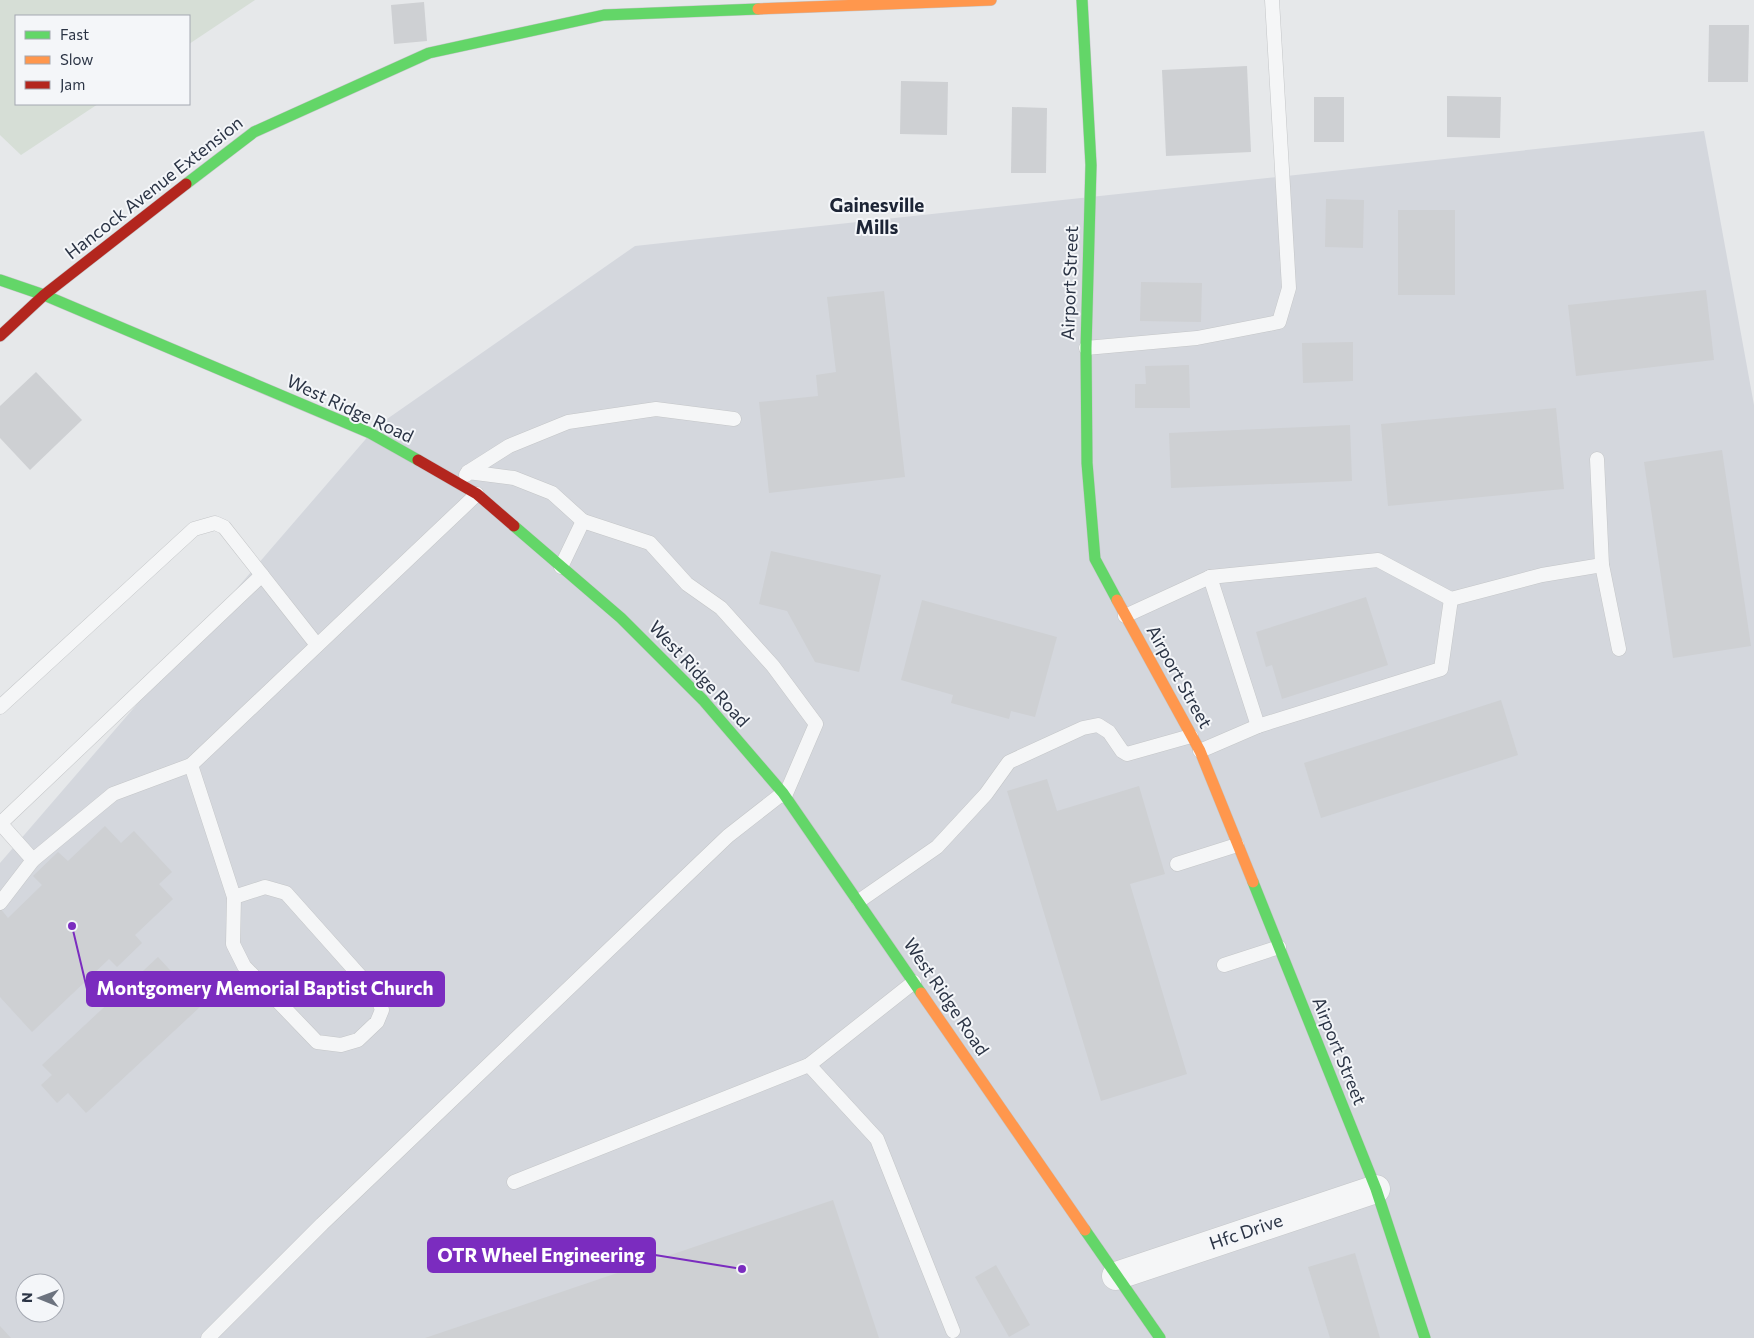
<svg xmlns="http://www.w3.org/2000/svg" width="1754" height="1338" font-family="Commissioner,sans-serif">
	<rect width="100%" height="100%" fill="#e6e8ea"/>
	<!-- built -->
	<path fill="#d4d7dd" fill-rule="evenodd" d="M1704 131 1754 405V1338H0V863L377 426 635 246ZM25 1283H55V1313H25Z"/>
	<!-- green -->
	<path fill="#d6ded6" d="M0 0H255L189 44V16H16V104H98L21 155 0 135Z"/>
	<!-- building -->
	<g fill="#ced0d3">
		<path d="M424 2 427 41 394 44 391 5Z"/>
		<path d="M1709 25H1749L1748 82H1708Z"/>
		<path d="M1247 66 1251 152 1166 156 1162 70Z"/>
		<path d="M901 81 948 82 947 135 900 134Z"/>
		<path d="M1447 96 1501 97 1500 138 1447 137Z"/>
		<rect x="1314" y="97" width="30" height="45"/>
		<path d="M1012 107 1047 108 1046 173H1011Z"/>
		<path d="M1326 199 1364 200 1363 248 1325 247Z"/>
		<rect x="1398" y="210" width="57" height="85"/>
		<path d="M1141 282 1202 283 1201 322 1140 321Z"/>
		<path d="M1706 290 1714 360 1576 376 1568 305Z"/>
		<path d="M884 291 905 477 769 493 759 402 818 396 816 375 836 372 827 297Z"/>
		<path d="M1353 342V381L1303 383 1302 343Z"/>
		<path d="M1189 365 1190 408H1135V384H1146L1145 366Z"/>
		<path d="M36 372 82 420 30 470 0 438V406Z"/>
		<path d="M1556 408 1564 489 1388 506 1381 424Z"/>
		<path d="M1350 425 1352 481 1171 488 1169 433Z"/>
		<path d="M1722 450 1751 646 1673 658 1644 462Z"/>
		<path d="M771 551 881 575 859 672 815 662 787 611 759 604Z"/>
		<path d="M1366 597 1388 665 1282 699 1272 665 1266 667 1256 632Z"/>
		<path d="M922 600 1057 637 1035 717 1011 711 1009 719 951 703 953 695 901 680Z"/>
		<path d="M1501 700 1518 755 1321 818 1304 763Z"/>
		<path d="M1047 779 1057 811 1139 786 1165 874 1130 884 1187 1074 1101 1101 1007 791Z"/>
		<path d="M105 826 121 843 134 831 172 872 159 884 173 899 135 935 142 943 117 967 109 959 32 1032 0 997V908L8 918 42 885 33 876 58 852 68 861Z"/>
		<path d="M158 957 202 1005 86 1113 68 1093 57 1103 41 1085 52 1075 42 1065Z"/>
		<path d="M833 1200 879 1338H425Z"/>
		<path d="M1355 1253 1380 1338H1330L1308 1267Z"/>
		<path d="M996 1265 1030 1325 1009 1337 975 1277Z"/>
		<path d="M0 1326 11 1338H0Z"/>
	</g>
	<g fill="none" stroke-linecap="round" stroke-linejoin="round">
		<defs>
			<g id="lane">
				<path d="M1086 348 1197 338 1279 322 1289 288 1272 0"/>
				<path d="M1597 459 1602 565 1619 649"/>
				<path d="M468 472 509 446 568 422 656 409 734 419"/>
				<path d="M466 475 468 472 514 478 552 493 583 521"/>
				<path d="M561 567 583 521 650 543 687 584 721 608 773 666 816 724 785 796"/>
				<path d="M1210 577 1258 726"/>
				<path d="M1125 616 1210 577 1378 560 1451 599 1542 575 1602 565"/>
				<path d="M0 707 194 529 215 523 224 527 317 645"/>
				<path d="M1200 751 1258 726 1441 669 1451 599"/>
				<path d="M0 823 33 860"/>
				<path d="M1 823 262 575"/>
				<path d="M1177 864 1237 845"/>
				<path d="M234 897 265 887 286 893 377 995 382 1010 377 1022 358 1040 341 1045 317 1042 244 966 233 944 234 897 191 765 477 494"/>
				<path d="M859 901 937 847 986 794 1009 762 1083 728 1098 725 1109 732 1122 751 1127 754 1191 736"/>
				<path d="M0 903 33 860 113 794 191 765"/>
				<path d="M1224 965 1279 947"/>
				<path d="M809 1065 877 1139 953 1331"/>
				<path d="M514 1182 809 1065 914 982"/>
				<path d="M208 1338 322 1224 728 836 783 793"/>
			</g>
			<path id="street" d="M1116 1276 1376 1189"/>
			<g id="fast">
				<path d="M1082 0 1091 165 1086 348 1087 463 1095 559 1117 600"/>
				<path d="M186 184 254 132 429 53 604 15 758 9"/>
				<path d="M0 280 44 295 370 433 418 460"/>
				<path d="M514 526 621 618 703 700 783 793 921 993"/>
				<path d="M1253 882 1376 1189 1425 1338"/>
				<path d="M1085 1230 1160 1338"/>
			</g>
			<g id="slow">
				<path d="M758 9 991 0"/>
				<path d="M1117 600 1200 751 1253 882"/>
				<path d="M921 993 1085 1230"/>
			</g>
			<g id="jam">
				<path d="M0 336 44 295 186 184"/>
				<path d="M418 460 477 494 514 526"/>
			</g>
		</defs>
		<!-- lane casing -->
		<use href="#lane" stroke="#c4c6c8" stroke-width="15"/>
		<!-- street casing -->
		<use href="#street" stroke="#c4c6c8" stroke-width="29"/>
		<!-- fast casing -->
		<use href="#fast" stroke="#c4c6c8" stroke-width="12"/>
		<!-- slow casing -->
		<use href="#slow" stroke="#c4c6c8" stroke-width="12"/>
		<!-- jam casing -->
		<use href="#jam" stroke="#c4c6c8" stroke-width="12"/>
		<!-- lane -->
		<use href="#lane" stroke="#f5f6f7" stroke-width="14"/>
		<!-- street -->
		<use href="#street" stroke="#f5f6f7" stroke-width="28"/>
		<!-- fast -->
		<use href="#fast" stroke="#63d668" stroke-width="11"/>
		<!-- slow -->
		<use href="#slow" stroke="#ff974d" stroke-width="11"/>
		<!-- jam -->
		<use href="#jam" stroke="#b3261e" stroke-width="11"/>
	</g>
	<g text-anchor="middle" stroke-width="4" stroke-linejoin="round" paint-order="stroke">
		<!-- street labels -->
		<g font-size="18" fill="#2b3445" stroke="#f4f6f9">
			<text transform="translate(154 188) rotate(-38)" y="6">Hancock Avenue Extension</text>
			<text transform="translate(1070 283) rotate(-88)" y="6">Airport Street</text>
			<text transform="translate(350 409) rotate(25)" y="6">West Ridge Road</text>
			<text transform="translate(699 674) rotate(47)" y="6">West Ridge Road</text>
			<text transform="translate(1179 677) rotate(61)" y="6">Airport Street</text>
			<text transform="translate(946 997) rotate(56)" y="6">West Ridge Road</text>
			<text transform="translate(1339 1051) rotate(68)" y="6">Airport Street</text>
			<text transform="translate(1246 1232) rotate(-19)" y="6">Hfc Drive</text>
		</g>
		<!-- neighbourhood labels -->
		<g font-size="19" font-weight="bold" fill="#1d2536" stroke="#f4f6f9">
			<text x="877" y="212">Gainesville<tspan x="877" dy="22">Mills</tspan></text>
		</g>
	</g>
	<!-- callouts -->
	<path fill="none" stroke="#7b2cbf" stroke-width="2" d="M72 926L87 989M742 1269L655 1255"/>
	<g fill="#7b2cbf" stroke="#f4f6f9" stroke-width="2">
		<circle cx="72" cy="926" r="5"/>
		<circle cx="742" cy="1269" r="5"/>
	</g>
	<g fill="#7b2cbf" stroke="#7b2cbf" stroke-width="2">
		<rect x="87" y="972" width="357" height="34" rx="5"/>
		<rect x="428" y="1238" width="227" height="34" rx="5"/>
	</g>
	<g font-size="19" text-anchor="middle" font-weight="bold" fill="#fff">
		<text x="265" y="995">Montgomery Memorial Baptist Church</text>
		<text x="541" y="1262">OTR Wheel Engineering</text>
	</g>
	<!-- legend -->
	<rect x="15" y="15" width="175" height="90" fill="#f4f6f9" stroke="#a4a8b1"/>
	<rect x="25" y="31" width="25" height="8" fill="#63d668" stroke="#a4a8b1"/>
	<text x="60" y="40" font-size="15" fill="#2b3445">Fast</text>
	<rect x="25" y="56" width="25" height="8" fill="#ff974d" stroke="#a4a8b1"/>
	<text x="60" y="65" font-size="15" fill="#2b3445">Slow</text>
	<rect x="25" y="81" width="25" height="8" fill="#b3261e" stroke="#a4a8b1"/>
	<text x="60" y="90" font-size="15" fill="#2b3445">Jam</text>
	<!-- north arrow -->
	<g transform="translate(40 1298) rotate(271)"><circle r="24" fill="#f4f6f9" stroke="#a4a8b1"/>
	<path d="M0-4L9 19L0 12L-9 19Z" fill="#6c737f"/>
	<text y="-8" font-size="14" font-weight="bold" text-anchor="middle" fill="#2b3445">N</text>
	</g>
</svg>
